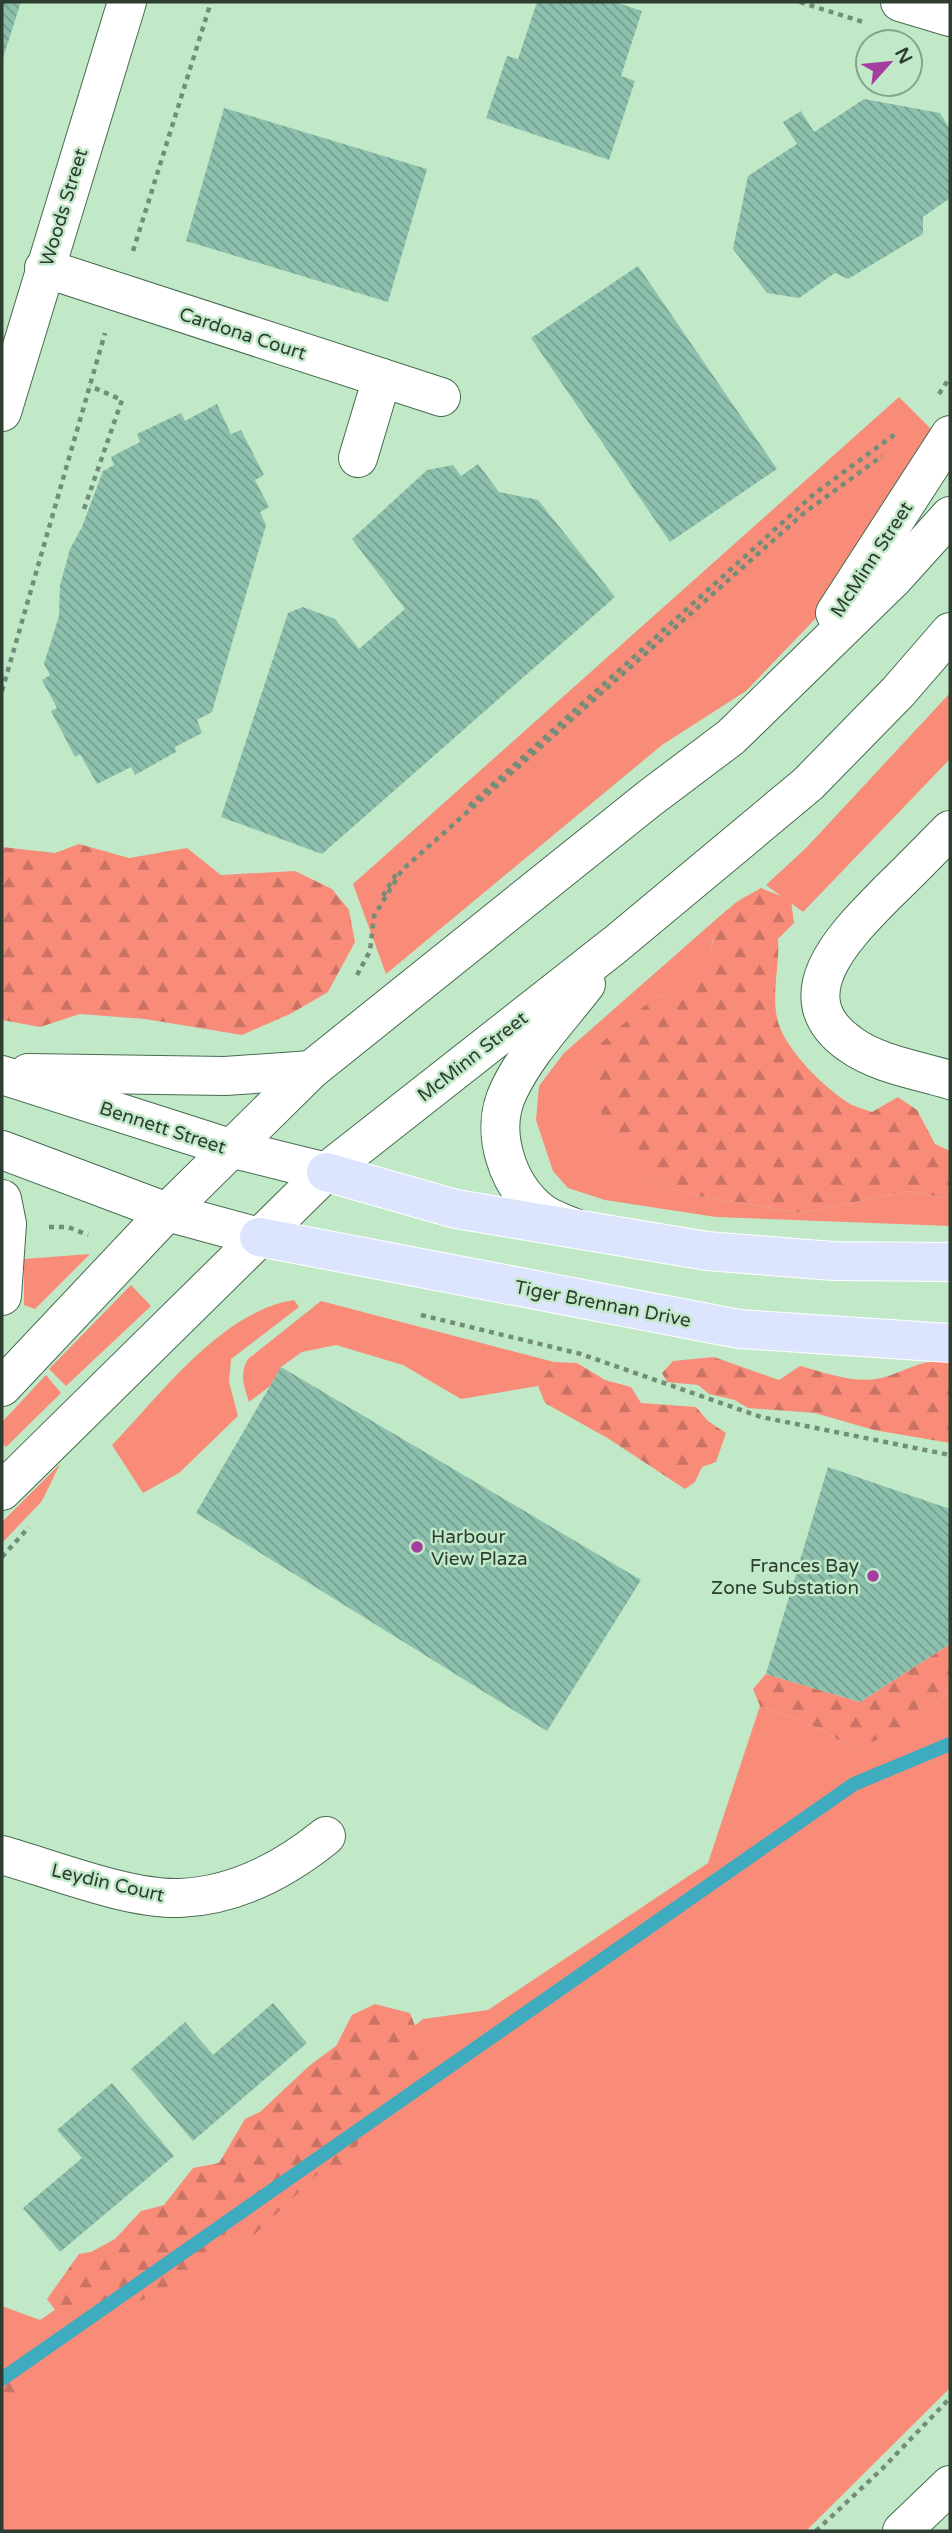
<svg xmlns="http://www.w3.org/2000/svg" width="952" height="2533" font-family="'Varela Round',sans-serif">
	<defs>
		<pattern id="forest-firs" width="22" height="20" patternUnits="userSpaceOnUse" patternTransform="scale(1.75)"><rect width="22" height="20" fill="#f98b79"/><path d="M5 1l3.5 6h-7zM16 11l3.5 6h-7z" fill="#ca7364"/></pattern>
		<pattern id="building-back-hatch" width="6" height="6" patternUnits="userSpaceOnUse" patternTransform="scale(1.75)"><rect width="6" height="6" fill="#8dc1ae"/><path d="M-1 5l2 2M0 0l6 6M5-1l2 2" fill="none" stroke="#749e8e"/></pattern>
	</defs>
	<rect width="100%" height="100%" fill="#c1e9c8"/>
	<!-- green -->
	<g fill="#f98b79">
		<path d="M899 397 934 432 816 618 746 691 662 745 386 974 353 884Z"/>
		<path d="M950 693V759L803 912 766 885 807 847Z"/>
		<path d="M729 908 713 940 703 977 692 993 656 996 650 1181 698 1196 802 1213 908 1191 950 1199V1226L716 1217 605 1200 568 1188 553 1171 536 1120 539 1086 564 1053Z"/>
		<path d="M90 1254 35 1309 24 1305V1259Z"/>
		<path d="M131 1285 151 1306 66 1386 49 1369Z"/>
		<path d="M294 1300 299 1307 231 1359 229 1382 238 1416 179 1473 143 1493 112 1445C162 1393 222 1311 294 1300Z"/>
		<path d="M321 1301 554 1362 538 1386 461 1399 403 1365 336 1345 302 1352 281 1367 270 1386 249 1402C244 1386 239 1374 248 1359Z"/>
		<path d="M46 1375 61 1393 6 1447 2 1443V1422Z"/>
		<path d="M60 1464 42 1501 2 1543V1522Z"/>
		<path d="M950 1688V2388L806 2531H2V2306L40 2320 124 2263 423 2019 488 2010 708 1863 760 1706 821 1729 853 1749 920 1704 936 1703Z"/>
	</g>
	<!-- forest -->
	<g fill="url(#forest-firs)">
		<path d="M79 844 129 858 187 848 221 875 295 871 332 889 349 910 355 942 328 992 292 1013 242 1035 145 1019 80 1014 40 1027 2 1020V847L55 853Z"/>
		<path d="M761 888 791 900 794 923 778 939C780 966 770 999 779 1025 789 1053 823 1086 847 1102 854 1107 864 1109 872 1112L898 1097 917 1110 935 1144 950 1151V1199L908 1191 802 1213 698 1196 650 1181 609 1137 593 1088 601 1043 656 996 692 992C710 967 710 935 728 910 735 901 751 894 761 888Z"/>
		<path d="M714 1357 779 1380 800 1366C823 1372 852 1383 876 1379 900 1375 925 1355 950 1363V1443L874 1430 815 1413 748 1408 735 1400 709 1394 698 1385 667 1382 662 1373 673 1361Z"/>
		<path d="M554 1362 577 1363 605 1380 631 1387 641 1403 696 1407 708 1421 726 1433 716 1462 702 1467 695 1482 685 1489 609 1439 545 1403 538 1386Z"/>
		<path d="M950 1644V1688L936 1703 920 1705 910 1727 853 1749 821 1729 760 1706 753 1689 766 1674 860 1702Z"/>
		<path d="M375 2004 410 2013 428 2058 407 2069 398 2090 372 2117 346 2166 321 2171 253 2236 211 2246 182 2278 92 2328 69 2329 47 2299 79 2254 91 2252 115 2239 141 2211 164 2205 193 2168 219 2163 245 2119 260 2112 309 2066 336 2046 352 2015Z"/>
		<path d="M21 2372 28 2386 20 2404 2 2417V2378Z"/>
	</g>
	<g fill="none" stroke-linecap="round" stroke-linejoin="round">
		<!-- stream -->
		<path stroke="#3eacbe" stroke-width="14" d="M2 2379 854 1784 950 1744"/>
	</g>
	<!-- building -->
	<g fill="url(#building-back-hatch)">
		<path d="M2 2H21L2 61Z"/>
		<path d="M537 2H615L642 11 621 76 635 81 609 160 486 118 507 56 518 59Z"/>
		<path d="M864 99 940 113 950 129V198L923 217V234L848 279 835 273 799 298 767 293 733 249 748 176 797 144 783 122 801 111 814 132Z"/>
		<path d="M224 108 427 169 388 302 186 241Z"/>
		<path d="M638 266 777 469 670 542 531 338Z"/>
		<path d="M217 404 231 434 241 430 264 475 255 480 269 507 260 512 266 525 212 712 197 720 202 733 175 747 176 752 135 775 131 767 97 784 80 754 75 757 51 711 57 708 42 680 50 675 44 664 59 616 60 585 70 549 82 527 103 471 114 465 111 457 140 442 137 434 181 413 185 421Z"/>
		<path d="M478 464 499 492 538 500 615 597 322 854 221 817 288 613 303 607 335 619 359 649 405 609 352 539 427 470 453 465 461 476Z"/>
		<path d="M281 1367 641 1580 547 1731 196 1513Z"/>
		<path d="M828 1467 950 1509V1644L860 1702 766 1674Z"/>
		<path d="M273 2003 307 2043 193 2141 131 2069 185 2022 213 2055Z"/>
		<path d="M112 2083 174 2156 60 2252 23 2208 82 2158 57 2130Z"/>
	</g>
	<g fill="none" stroke-linecap="round" stroke-linejoin="round">
		<defs>
			<g id="minor">
				<path d="M900 2 950 17"/>
				<path d="M44 268 441 397"/>
				<path d="M2 412 127 2"/>
				<path d="M358 458 382 378"/>
				<path d="M835 613 950 435"/>
				<path d="M950 830C930 850 910 871 889 891 851 930 780 995 850 1044 877 1064 918 1070 950 1080"/>
				<path d="M28 1073 225 1076 311 1070"/>
				<path d="M2 1075 230 1148 326 1172"/>
				<path d="M2 1150 167 1212 259 1237"/>
				<path d="M2 1199 7 1224 2 1296"/>
				<path d="M575 1228C563 1223 550 1219 541 1212 506 1184 489 1130 509 1090 527 1052 560 1018 586 984"/>
				<path d="M2 1387 167 1212 311 1070 650 798 731 737 893 579 950 516"/>
				<path d="M2 1491 326 1172 616 944 808 784 898 692 950 632"/>
				<path d="M2 1855C52 1869 129 1900 180 1898 235 1896 284 1870 326 1836"/>
				<path d="M902 2531 950 2485"/>
			</g>
			<g id="major">
				<path d="M326 1172 456 1209 707 1251 833 1261 950 1262"/>
				<path d="M259 1237 739 1329 950 1343"/>
			</g>
		</defs>
		<!-- minor casing -->
		<use href="#minor" stroke="#476b4f" stroke-width="40"/>
		<!-- major casing -->
		<use href="#major" stroke="#fff" stroke-width="40"/>
		<!-- path -->
		<g stroke="#738e78" stroke-width="4.5" stroke-dasharray="5 5" stroke-linecap="butt">
			<path d="M800 2 863 22"/>
			<path d="M133 251 211 2"/>
			<path d="M939 394 950 377"/>
			<path d="M84 509 122 400 90 386"/>
			<path d="M2 691 105 333"/>
			<path d="M469 806 814 494 898 432"/>
			<path d="M383 896 396 874"/>
			<path d="M357 975 370 951 374 916 402 870 804 513 882 456"/>
			<path d="M49 1227H68L88 1235"/>
			<path d="M421 1315 581 1354 761 1417 950 1455"/>
			<path d="M2 1557 29 1527"/>
			<path d="M816 2531 882 2469 950 2398"/>
		</g>
		<!-- minor -->
		<use href="#minor" stroke="#fff" stroke-width="38"/>
		<!-- major -->
		<use href="#major" stroke="#dde5fe" stroke-width="38"/>
	</g>
	<!-- markers -->
	<g fill="#a53c9f" stroke="#c1e9c8" stroke-width="2.5">
		<circle cx="417" cy="1547" r="7"/>
		<circle cx="873" cy="1576" r="7"/>
	</g>
	<g text-anchor="middle" stroke-width="5" stroke-linejoin="round" paint-order="stroke">
		<!-- street labels -->
		<g font-size="19" fill="#2d3d30" stroke="#c1e9c8">
			<text transform="translate(63 207) rotate(-73)" y="7">Woods Street</text>
			<text transform="translate(243 333) rotate(18)" y="7">Cardona Court</text>
			<text transform="translate(871 559) rotate(-57)" y="7">McMinn Street</text>
			<text transform="translate(472 1056) rotate(-38)" y="7">McMinn Street</text>
			<text transform="translate(163 1127) rotate(18)" y="7">Bennett Street</text>
			<text transform="translate(603 1303) rotate(11)" y="7">Tiger Brennan Drive</text>
			<text transform="translate(108 1882) rotate(13)" y="7">Leydin Court</text>
		</g>
		<!-- poi labels -->
		<g font-size="19" fill="#2d3d30" stroke="#c1e9c8" text-anchor="start">
			<text x="431" y="1543">Harbour<tspan x="431" dy="22">View Plaza</tspan></text>
			<text x="859" y="1572" text-anchor="end">Frances Bay<tspan x="859" dy="22">Zone Substation</tspan></text>
		</g>
	</g>
	<!-- border -->
	<rect width="952" height="2533" fill="none" stroke="#2d3d30" stroke-width="7"/>
	<!-- north arrow -->
	<g transform="translate(889 63) rotate(63)"><circle r="33" fill="#c1e9c8" stroke="#86a48b" stroke-width="2"/>
	<path d="M0-5L12 26L0 18L-12 26Z" fill="#a53c9f"/>
	<text y="-10" font-size="19" font-weight="bold" text-anchor="middle" fill="#2d3d30">N</text>
	</g>
</svg>
